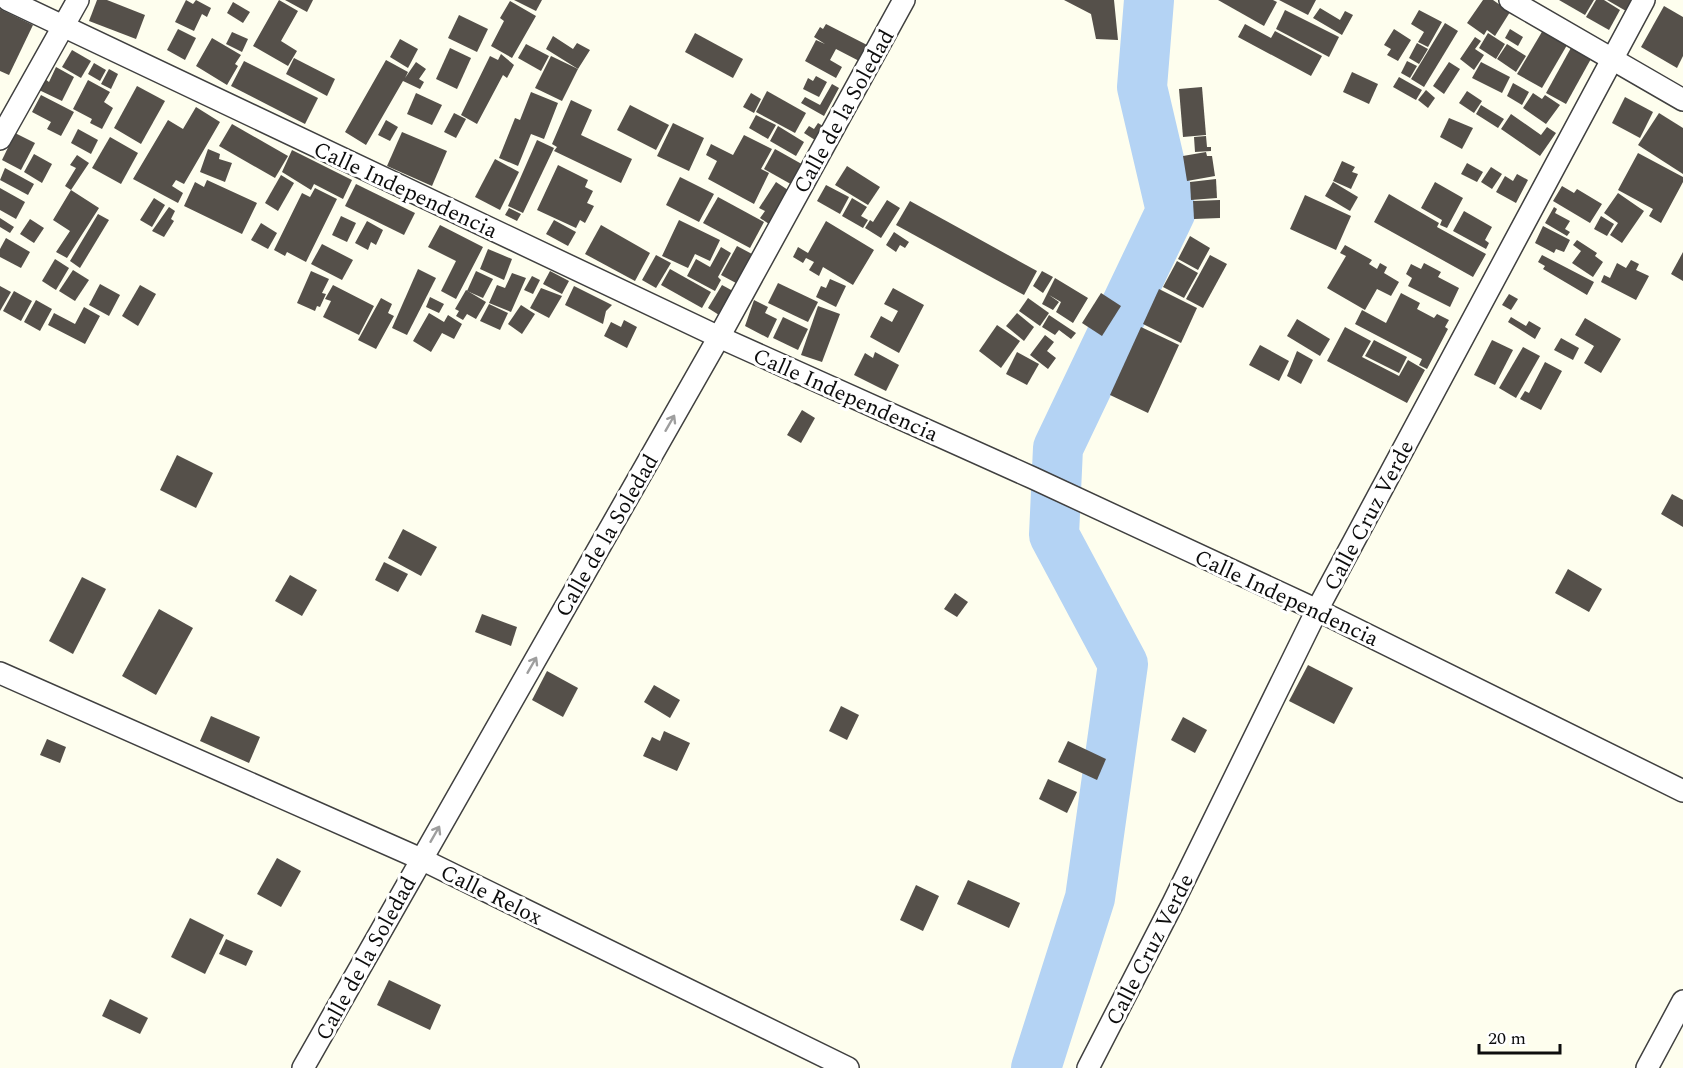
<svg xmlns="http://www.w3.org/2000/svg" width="1683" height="1068" font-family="Spectral,serif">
	<rect width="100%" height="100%" fill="#fefeee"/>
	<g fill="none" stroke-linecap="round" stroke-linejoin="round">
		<!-- river -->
		<path stroke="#b4d3f4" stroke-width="50" d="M1036 1068 1090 898 1123 664 1054 535 1058 448 1171 211 1142 87 1149 0"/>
	</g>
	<!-- building -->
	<g fill="#55504a">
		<path d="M97 0H107L145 15 136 39 89 21Z"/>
		<path d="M186 0 193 4 196 0 211 8 207 17 202 14 194 31 175 22Z"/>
		<path d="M279 0 298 11 281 41 297 51 288 66 253 46Z"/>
		<path d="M285 0H313L307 12Z"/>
		<path d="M514 0H542L536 11Z"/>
		<path d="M1064 0H1114L1118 40 1096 39 1091 14Z"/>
		<path d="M1218 0H1273L1277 2 1264 26Z"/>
		<path d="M1279 0H1316L1308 15Z"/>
		<path d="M1483 0H1493L1510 12 1495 36 1487 30 1484 35 1467 23Z"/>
		<path d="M1559 0H1594L1585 15Z"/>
		<path d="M1596 0H1604L1620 10 1609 30 1586 17Z"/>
		<path d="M1607 0H1633L1626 11Z"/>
		<path d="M510 1 536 16 512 58 491 46 504 21 500 18Z"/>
		<path d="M233 2 250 12 243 23 227 13Z"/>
		<path d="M1664 6 1683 17V56L1677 68 1641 47Z"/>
		<path d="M1320 8 1340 20 1345 11 1353 15 1342 35 1313 18Z"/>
		<path d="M0 9 33 25 9 75 0 71Z"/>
		<path d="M1285 10 1339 37 1329 57 1276 29Z"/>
		<path d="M1419 10 1442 22 1428 47 1418 42 1424 32 1411 24Z"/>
		<path d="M459 15 488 29 477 52 448 38Z"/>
		<path d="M1445 23 1458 31 1424 87 1411 79Z"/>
		<path d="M826 24 871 47 863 63 836 49 830 60 842 67 836 78 805 61 816 40 825 44 814 37 820 27 823 29Z"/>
		<path d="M1245 24 1271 38 1275 31 1322 56 1311 76 1238 37Z"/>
		<path d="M1546 25 1570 40 1542 88 1517 74Z"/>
		<path d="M178 29 196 38 185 60 167 50Z"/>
		<path d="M1394 29 1411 40 1398 61 1387 55 1391 49 1384 45Z"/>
		<path d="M1510 29 1523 37 1518 46 1505 38Z"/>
		<path d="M232 32 248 39 242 52 226 44Z"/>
		<path d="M695 33 743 59 733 78 685 52Z"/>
		<path d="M1488 33 1505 44 1496 59 1479 48Z"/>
		<path d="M553 36 573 49 577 43 590 50 578 69 546 49Z"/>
		<path d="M1475 37 1481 41 1475 49 1484 55 1474 70 1460 59Z"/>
		<path d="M212 38 241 55 235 64 238 66 227 85 196 66Z"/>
		<path d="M400 39 418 49 408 68 390 57Z"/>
		<path d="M1417 43 1428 49 1419 64 1409 58Z"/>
		<path d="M526 44 549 56 541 71 518 58Z"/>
		<path d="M1507 44 1526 56 1516 72 1497 59Z"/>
		<path d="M1572 46 1592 57 1566 104 1546 93Z"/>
		<path d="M450 48 471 58 457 89 436 79Z"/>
		<path d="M72 50 91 61 81 78 62 67Z"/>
		<path d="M501 54 514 65 507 78 503 75 477 124 461 115 490 56 498 60Z"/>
		<path d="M551 56 578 69 562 101 535 88Z"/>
		<path d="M294 58 335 79 327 96 286 74Z"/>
		<path d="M386 60 408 72 405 78 416 62 426 69 419 79 424 82 420 89 403 81 366 145 345 132Z"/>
		<path d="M244 61 318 98 305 124 231 86Z"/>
		<path d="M1407 61 1417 66 1410 78 1401 73Z"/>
		<path d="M1449 62 1460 69 1444 94 1433 86Z"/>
		<path d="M1481 62 1510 77 1502 93 1472 78Z"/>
		<path d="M94 63 106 70 100 81 88 74Z"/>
		<path d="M56 67 74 77 62 101 39 90 45 79 49 82Z"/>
		<path d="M109 69 118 74 111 89 101 84Z"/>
		<path d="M1352 72 1378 84 1369 104 1343 92Z"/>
		<path d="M816 76 827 82 819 97 803 89 808 78 813 81Z"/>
		<path d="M1399 77 1422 90 1416 100 1393 87Z"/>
		<path d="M88 80 110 92 104 102 113 108 102 129 90 123 92 119 73 109Z"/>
		<path d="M1513 83 1529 92 1522 105 1507 96Z"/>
		<path d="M832 84 839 88 824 116 801 103 805 97 820 105Z"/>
		<path d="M137 86 165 101 141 144 114 128Z"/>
		<path d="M1202 87 1206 135 1183 137 1179 89Z"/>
		<path d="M1426 90 1435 98 1428 108 1418 100Z"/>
		<path d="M767 91 806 113 795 133 756 112Z"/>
		<path d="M1467 91 1482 101 1474 113 1459 103Z"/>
		<path d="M531 92 558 103 544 139 531 134 518 166 499 158 515 118 520 120Z"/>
		<path d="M416 93 442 105 432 125 407 114Z"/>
		<path d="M751 93 761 99 754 113 743 107Z"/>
		<path d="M1533 93 1542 99 1545 95 1560 105 1546 124 1523 108Z"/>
		<path d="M41 95 74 112 61 136 47 129 51 122 32 112Z"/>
		<path d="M1625 97 1653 112 1640 138 1612 123Z"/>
		<path d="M571 100 592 110 581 135 632 159 621 183 554 151 557 147 552 144Z"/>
		<path d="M630 105 669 125 656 150 617 130Z"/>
		<path d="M1481 105 1504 119 1498 128 1476 114Z"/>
		<path d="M196 107 220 122 184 184 176 180 172 186 183 193 178 203 133 179 168 120 183 129Z"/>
		<path d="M454 113 466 119 456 138 444 132Z"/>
		<path d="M1659 113 1683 128V174L1638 145Z"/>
		<path d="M1511 114 1541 135 1547 127 1556 133 1540 156 1501 129Z"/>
		<path d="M756 115 776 125 768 139 749 128Z"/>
		<path d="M1449 118 1473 128 1462 149 1440 137Z"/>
		<path d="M386 120 398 127 390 141 378 135Z"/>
		<path d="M673 123 704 138 689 171 657 156Z"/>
		<path d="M818 123 823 126 815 140 804 133 809 126 814 129Z"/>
		<path d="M232 124 288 156 275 178 219 146Z"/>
		<path d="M778 126 804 142 796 156 770 141Z"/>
		<path d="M78 129 98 140 91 154 71 143Z"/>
		<path d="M402 132 447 151 432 186 387 166Z"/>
		<path d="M15 133 35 143 21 170 2 160Z"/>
		<path d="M744 135 772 149 761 169 769 173 754 204 708 179 717 161 706 155 711 144 733 155Z"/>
		<path d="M1206 136 1207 147H1211V151L1195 152 1194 137Z"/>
		<path d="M110 137 138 153 121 184 92 168Z"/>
		<path d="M537 140 554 148 523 213 508 206Z"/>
		<path d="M208 149 220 154 219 159 232 163 225 182 200 172Z"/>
		<path d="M775 149 807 167 796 187 764 169Z"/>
		<path d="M292 150 352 180 343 199 314 184 311 190 282 172Z"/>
		<path d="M1206 152 1207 156H1212L1215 176 1187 181 1183 156Z"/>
		<path d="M1638 153 1683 177V182L1661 223 1649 216 1653 209 1618 190Z"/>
		<path d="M34 154 52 164 42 183 24 172Z"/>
		<path d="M77 155 89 163 71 190 65 186 76 168 70 165Z"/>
		<path d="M495 159 519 172 500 210 475 197Z"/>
		<path d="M1342 161 1355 167 1352 172 1358 174 1351 189 1333 181Z"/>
		<path d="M1467 163 1483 172 1477 182 1461 174Z"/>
		<path d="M558 165 588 180 585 187 593 191 587 203 594 206 585 223 580 220 576 228 537 210Z"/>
		<path d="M847 166 880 187 868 205 835 185Z"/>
		<path d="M1491 167 1502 174 1492 189 1481 182Z"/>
		<path d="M5 168 34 184 28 195 0 180Z"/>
		<path d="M1517 174 1528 180 1516 203 1496 192 1505 176 1513 181Z"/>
		<path d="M281 175 294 183 278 211 265 203Z"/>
		<path d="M680 177 714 194 699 222 666 205Z"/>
		<path d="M1216 179 1217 198 1191 200 1190 182Z"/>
		<path d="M207 180 257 203 242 234 184 206 195 182 204 187Z"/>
		<path d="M776 182 791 192 769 224 760 218 765 211 759 208Z"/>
		<path d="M1333 182 1358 197 1350 211 1325 196Z"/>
		<path d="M1435 182 1463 198 1447 228 1440 225 1442 220 1421 208Z"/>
		<path d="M356 184 415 213 404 235 345 206Z"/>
		<path d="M826 185 849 197 840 214 817 201Z"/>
		<path d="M1562 186 1574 193 1577 189 1602 204 1590 223 1553 201Z"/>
		<path d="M0 188 25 202 16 219 0 210Z"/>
		<path d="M315 188 337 199 306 262 287 252 285 256 274 250 302 193 310 197Z"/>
		<path d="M71 190 99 208 67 258 56 252 70 231 53 220Z"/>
		<path d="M1618 193 1644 211 1622 243 1610 235 1618 223 1604 213Z"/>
		<path d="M1389 194 1439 223 1437 227 1486 254 1473 277 1374 222Z"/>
		<path d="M1305 195 1351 216 1336 250 1290 229Z"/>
		<path d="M718 197 764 222 750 248 703 223Z"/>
		<path d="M154 198 165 205 152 227 140 220Z"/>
		<path d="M852 198 867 207 861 216 868 220 863 228 842 216Z"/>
		<path d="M887 200 900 208 881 238 865 228 870 220 873 222Z"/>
		<path d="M1220 200V218L1194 219 1193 201Z"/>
		<path d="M910 201 1037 271 1024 295 896 225Z"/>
		<path d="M169 207 175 211 171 219 174 221 164 237 152 231Z"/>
		<path d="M1554 207 1557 209 1555 213 1570 221 1565 229 1570 232 1567 236 1545 223Z"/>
		<path d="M509 208 521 214 517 221 505 215Z"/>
		<path d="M1464 211 1492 227 1485 240 1489 243 1486 249 1453 231Z"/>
		<path d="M98 214 109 220 80 268 70 261Z"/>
		<path d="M341 216 356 223 347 242 332 235Z"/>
		<path d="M1601 216 1614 224 1607 236 1594 229Z"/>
		<path d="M0 218 14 227 10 233 0 227Z"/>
		<path d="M30 219 44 228 34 243 20 234Z"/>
		<path d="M554 220 576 232 568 246 546 234Z"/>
		<path d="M679 220 720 240 710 261 695 254 688 268 662 256Z"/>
		<path d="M367 221 383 230 376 245 371 242 368 250 355 243Z"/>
		<path d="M826 221 874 250 853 285 823 267 819 276 809 270 814 262 806 258 803 263 793 257 798 247 808 253Z"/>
		<path d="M261 223 277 233 268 249 251 240Z"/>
		<path d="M440 225 483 247 456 299 441 291 456 261 428 247Z"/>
		<path d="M601 225 650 253 635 281 585 254Z"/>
		<path d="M1543 226 1570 240 1564 252 1556 249 1554 253 1535 243Z"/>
		<path d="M894 232 909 242 905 248 900 245 896 252 886 245Z"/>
		<path d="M1190 236 1210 248 1198 270 1178 259Z"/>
		<path d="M6 238 30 252 21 268 0 257V249Z"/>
		<path d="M1577 240 1597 253 1595 256 1603 262 1593 277 1572 263 1581 251 1573 245Z"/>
		<path d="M322 244 353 260 342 280 311 264Z"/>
		<path d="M1345 245 1372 260 1369 264 1377 269 1380 263 1387 267 1384 273 1399 282 1391 296 1377 289 1365 310 1327 288 1346 256 1340 253Z"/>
		<path d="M737 246 752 254 736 283 721 275Z"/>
		<path d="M721 247 731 253 718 277 721 280 715 291 687 276 696 259 710 267Z"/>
		<path d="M488 249 512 259 504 280 480 269Z"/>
		<path d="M1683 252V281L1671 274Z"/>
		<path d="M656 255 671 263 656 288 642 280Z"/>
		<path d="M1210 255 1227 264 1203 308 1186 299Z"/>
		<path d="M1542 255 1594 282 1587 295 1543 269 1545 266 1538 262Z"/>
		<path d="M55 259 69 268 56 290 42 281Z"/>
		<path d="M1631 260 1639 264 1636 270 1649 276 1636 300 1601 282 1604 275 1610 278 1617 263 1626 268Z"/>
		<path d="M1177 261 1198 273 1184 298 1163 287Z"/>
		<path d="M1424 263 1441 272 1438 277 1459 288 1450 307 1408 286 1412 278 1406 274 1411 264 1421 269Z"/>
		<path d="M418 269 436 278 407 335 392 328Z"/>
		<path d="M670 269 711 292 702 308 661 285Z"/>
		<path d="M73 270 89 280 75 301 59 291Z"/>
		<path d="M311 271 329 279 322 293 326 294 320 307 317 306 315 311 297 303Z"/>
		<path d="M476 271 493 279 483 298 467 291Z"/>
		<path d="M550 271 569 281 562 294 543 284Z"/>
		<path d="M1042 271 1053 277 1043 293 1033 286Z"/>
		<path d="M512 273 526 278 511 312 489 303 497 285 505 288Z"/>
		<path d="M532 276 540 280 533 294 524 290Z"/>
		<path d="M1055 278 1088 298 1073 323 1056 312 1061 302 1049 295 1059 302 1053 310 1042 304Z"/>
		<path d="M830 279 846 286 836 307 816 297 821 286 826 288Z"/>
		<path d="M778 283 818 302 808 322 768 303Z"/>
		<path d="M100 284 120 295 109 316 89 305Z"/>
		<path d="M140 285 156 294 138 326 122 316Z"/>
		<path d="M333 285 374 306 359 335 323 317 331 301 325 299Z"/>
		<path d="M722 285 733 291 719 315 708 308Z"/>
		<path d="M0 286 11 292 0 311Z"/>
		<path d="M574 286 612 305 606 311 603 324 565 305Z"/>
		<path d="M541 288 562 296 549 318 530 308Z"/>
		<path d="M893 288 924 305 899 353 870 337 881 316 892 322 898 311 884 304Z"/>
		<path d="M1159 289 1197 308 1181 343 1143 324Z"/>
		<path d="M466 290 486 302 476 319 467 314 463 320 456 316 459 311 455 309Z"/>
		<path d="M14 291 32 301 21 321 3 311Z"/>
		<path d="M1101 293 1121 306 1102 336 1082 323Z"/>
		<path d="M1401 293 1420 303 1417 309 1434 318 1437 314 1449 320 1445 327 1448 329 1427 369 1419 365 1422 359 1355 324 1362 310 1386 323Z"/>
		<path d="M1509 294 1518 299 1511 310 1502 305Z"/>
		<path d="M430 297 444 304 439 313 426 307Z"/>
		<path d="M381 298 392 304 388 313 394 316 376 349 358 340Z"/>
		<path d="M1028 298 1049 313 1040 326 1019 311Z"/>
		<path d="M36 300 52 309 40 331 24 322Z"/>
		<path d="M754 300 768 307 765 313 777 319 768 338 745 326Z"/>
		<path d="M489 304 508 313 500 330 480 321Z"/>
		<path d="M521 305 535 314 522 334 508 324Z"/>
		<path d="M818 306 840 314 822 362 801 355Z"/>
		<path d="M84 307 100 316 85 344 48 325 54 313 75 324Z"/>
		<path d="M429 313 444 322 448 315 462 324 454 339 442 333 431 352 413 341Z"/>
		<path d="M1017 313 1034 327 1024 341 1006 326Z"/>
		<path d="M1049 315 1076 333 1071 339 1059 330 1055 335 1042 327Z"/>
		<path d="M783 317 808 329 798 350 773 338Z"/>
		<path d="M1511 317 1526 326 1529 321 1541 328 1535 339 1508 322Z"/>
		<path d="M1585 318 1621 339 1601 373 1584 363 1594 346 1575 335Z"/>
		<path d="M1297 319 1330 339 1320 356 1287 336Z"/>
		<path d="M624 320 637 327 627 348 604 336 611 322 621 327Z"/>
		<path d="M997 325 1020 341 1001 368 979 351Z"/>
		<path d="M1141 327 1179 345 1148 413 1110 395Z"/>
		<path d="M1345 327 1371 341 1362 357 1399 376 1408 360 1425 370 1407 403 1327 361Z"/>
		<path d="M1045 335 1054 342 1047 351 1056 358 1048 369 1030 355Z"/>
		<path d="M1561 338 1579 348 1573 360 1554 350Z"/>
		<path d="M1374 340 1407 357 1399 373 1365 356Z"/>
		<path d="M1492 340 1513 350 1495 385 1474 375Z"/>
		<path d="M1260 345 1289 361 1279 381 1249 365Z"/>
		<path d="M1523 347 1540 356 1516 398 1499 388Z"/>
		<path d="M1297 351 1313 360 1301 384 1287 376Z"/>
		<path d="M875 352 899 365 886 391 854 375 865 353 873 358Z"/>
		<path d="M1017 352 1039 364 1027 385 1006 374Z"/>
		<path d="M1545 362 1562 371 1541 410 1520 399 1525 391 1529 393Z"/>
		<path d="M802 410 815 418 801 443 787 435Z"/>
		<path d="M177 455 213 473 196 508 160 490Z"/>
		<path d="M1672 494 1683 500V527L1661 514Z"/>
		<path d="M403 529 437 547 421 576 388 558Z"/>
		<path d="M384 562 408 574 398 592 375 580Z"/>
		<path d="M1568 569 1602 589 1589 612 1555 593Z"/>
		<path d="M290 575 317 590 302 616 275 601Z"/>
		<path d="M82 577 106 589 73 654 49 641Z"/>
		<path d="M955 593 968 602 957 617 944 609Z"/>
		<path d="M159 609 193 628 156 695 122 676Z"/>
		<path d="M482 614 517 627 511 646 475 632Z"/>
		<path d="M1308 665 1353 688 1334 724 1289 701Z"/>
		<path d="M547 671 578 688 563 717 532 700Z"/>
		<path d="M654 685 680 700 670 718 644 702Z"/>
		<path d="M841 706 859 715 847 740 829 731Z"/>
		<path d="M211 716 260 737 249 763 200 741Z"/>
		<path d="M1183 717 1207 730 1195 753 1171 740Z"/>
		<path d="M664 731 690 743 677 771 643 756 652 737 660 741Z"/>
		<path d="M47 739 66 747 60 763 40 755Z"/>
		<path d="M1068 741 1106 759 1097 780 1058 762Z"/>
		<path d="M1048 779 1077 792 1067 813 1039 799Z"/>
		<path d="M277 858 301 871 281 907 257 894Z"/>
		<path d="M968 880 1020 903 1009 928 957 904Z"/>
		<path d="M916 885 939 896 923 931 900 920Z"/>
		<path d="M190 918 224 935 205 974 171 957Z"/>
		<path d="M226 939 253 951 246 966 219 954Z"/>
		<path d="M389 980 441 1005 430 1030 377 1005Z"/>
		<path d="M110 999 148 1018 140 1034 102 1016Z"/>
	</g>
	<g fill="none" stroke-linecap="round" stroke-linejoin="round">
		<defs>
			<g id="minor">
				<path d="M8 0 719 337 1033 478 1317 610 1683 791"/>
				<path d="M1510 0 1683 100"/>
				<path d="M0 139 78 0"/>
				<path d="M0 673 421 859 848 1068"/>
				<path d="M303 1068 719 337 904 0"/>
				<path d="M1088 1068 1173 903 1317 610 1644 0"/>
				<path d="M1647 1068 1683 1001"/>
			</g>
		</defs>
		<!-- minor casing -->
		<use href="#minor" stroke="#404040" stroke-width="24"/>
		<!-- minor -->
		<use href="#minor" stroke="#fff" stroke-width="21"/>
	</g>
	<!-- one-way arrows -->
	<defs><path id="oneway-shaft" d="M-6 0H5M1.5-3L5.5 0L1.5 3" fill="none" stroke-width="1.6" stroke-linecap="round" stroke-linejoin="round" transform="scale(1.5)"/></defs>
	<g stroke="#9e9e9e">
		<use href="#oneway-shaft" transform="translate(670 423) rotate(-60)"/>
		<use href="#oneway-shaft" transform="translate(532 665) rotate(-60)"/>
		<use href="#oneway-shaft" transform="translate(435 834) rotate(-60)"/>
	</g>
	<g text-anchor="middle" stroke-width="6" stroke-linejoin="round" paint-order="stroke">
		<!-- street labels -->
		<g font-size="22" fill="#0d0d0d" stroke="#fff">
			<text transform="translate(843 111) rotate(-61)" y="8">Calle de la Soledad</text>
			<text transform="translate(406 189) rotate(25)" y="8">Calle Independencia</text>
			<text transform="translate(846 394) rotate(24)" y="8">Calle Independencia</text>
			<text transform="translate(1368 515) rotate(-62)" y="8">Calle Cruz Verde</text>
			<text transform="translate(606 535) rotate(-60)" y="8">Calle de la Soledad</text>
			<text transform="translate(1287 597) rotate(25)" y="8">Calle Independencia</text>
			<text transform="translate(492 894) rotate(26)" y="8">Calle Relox</text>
			<text transform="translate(1149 949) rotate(-63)" y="8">Calle Cruz Verde</text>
			<text transform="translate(365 958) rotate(-61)" y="8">Calle de la Soledad</text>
		</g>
	</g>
	<!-- scale -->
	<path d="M1479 1044v9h81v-9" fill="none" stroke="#0d0d0d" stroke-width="3"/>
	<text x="1488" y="1044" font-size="18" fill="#0d0d0d" stroke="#ffffff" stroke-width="4.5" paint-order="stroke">20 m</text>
</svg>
